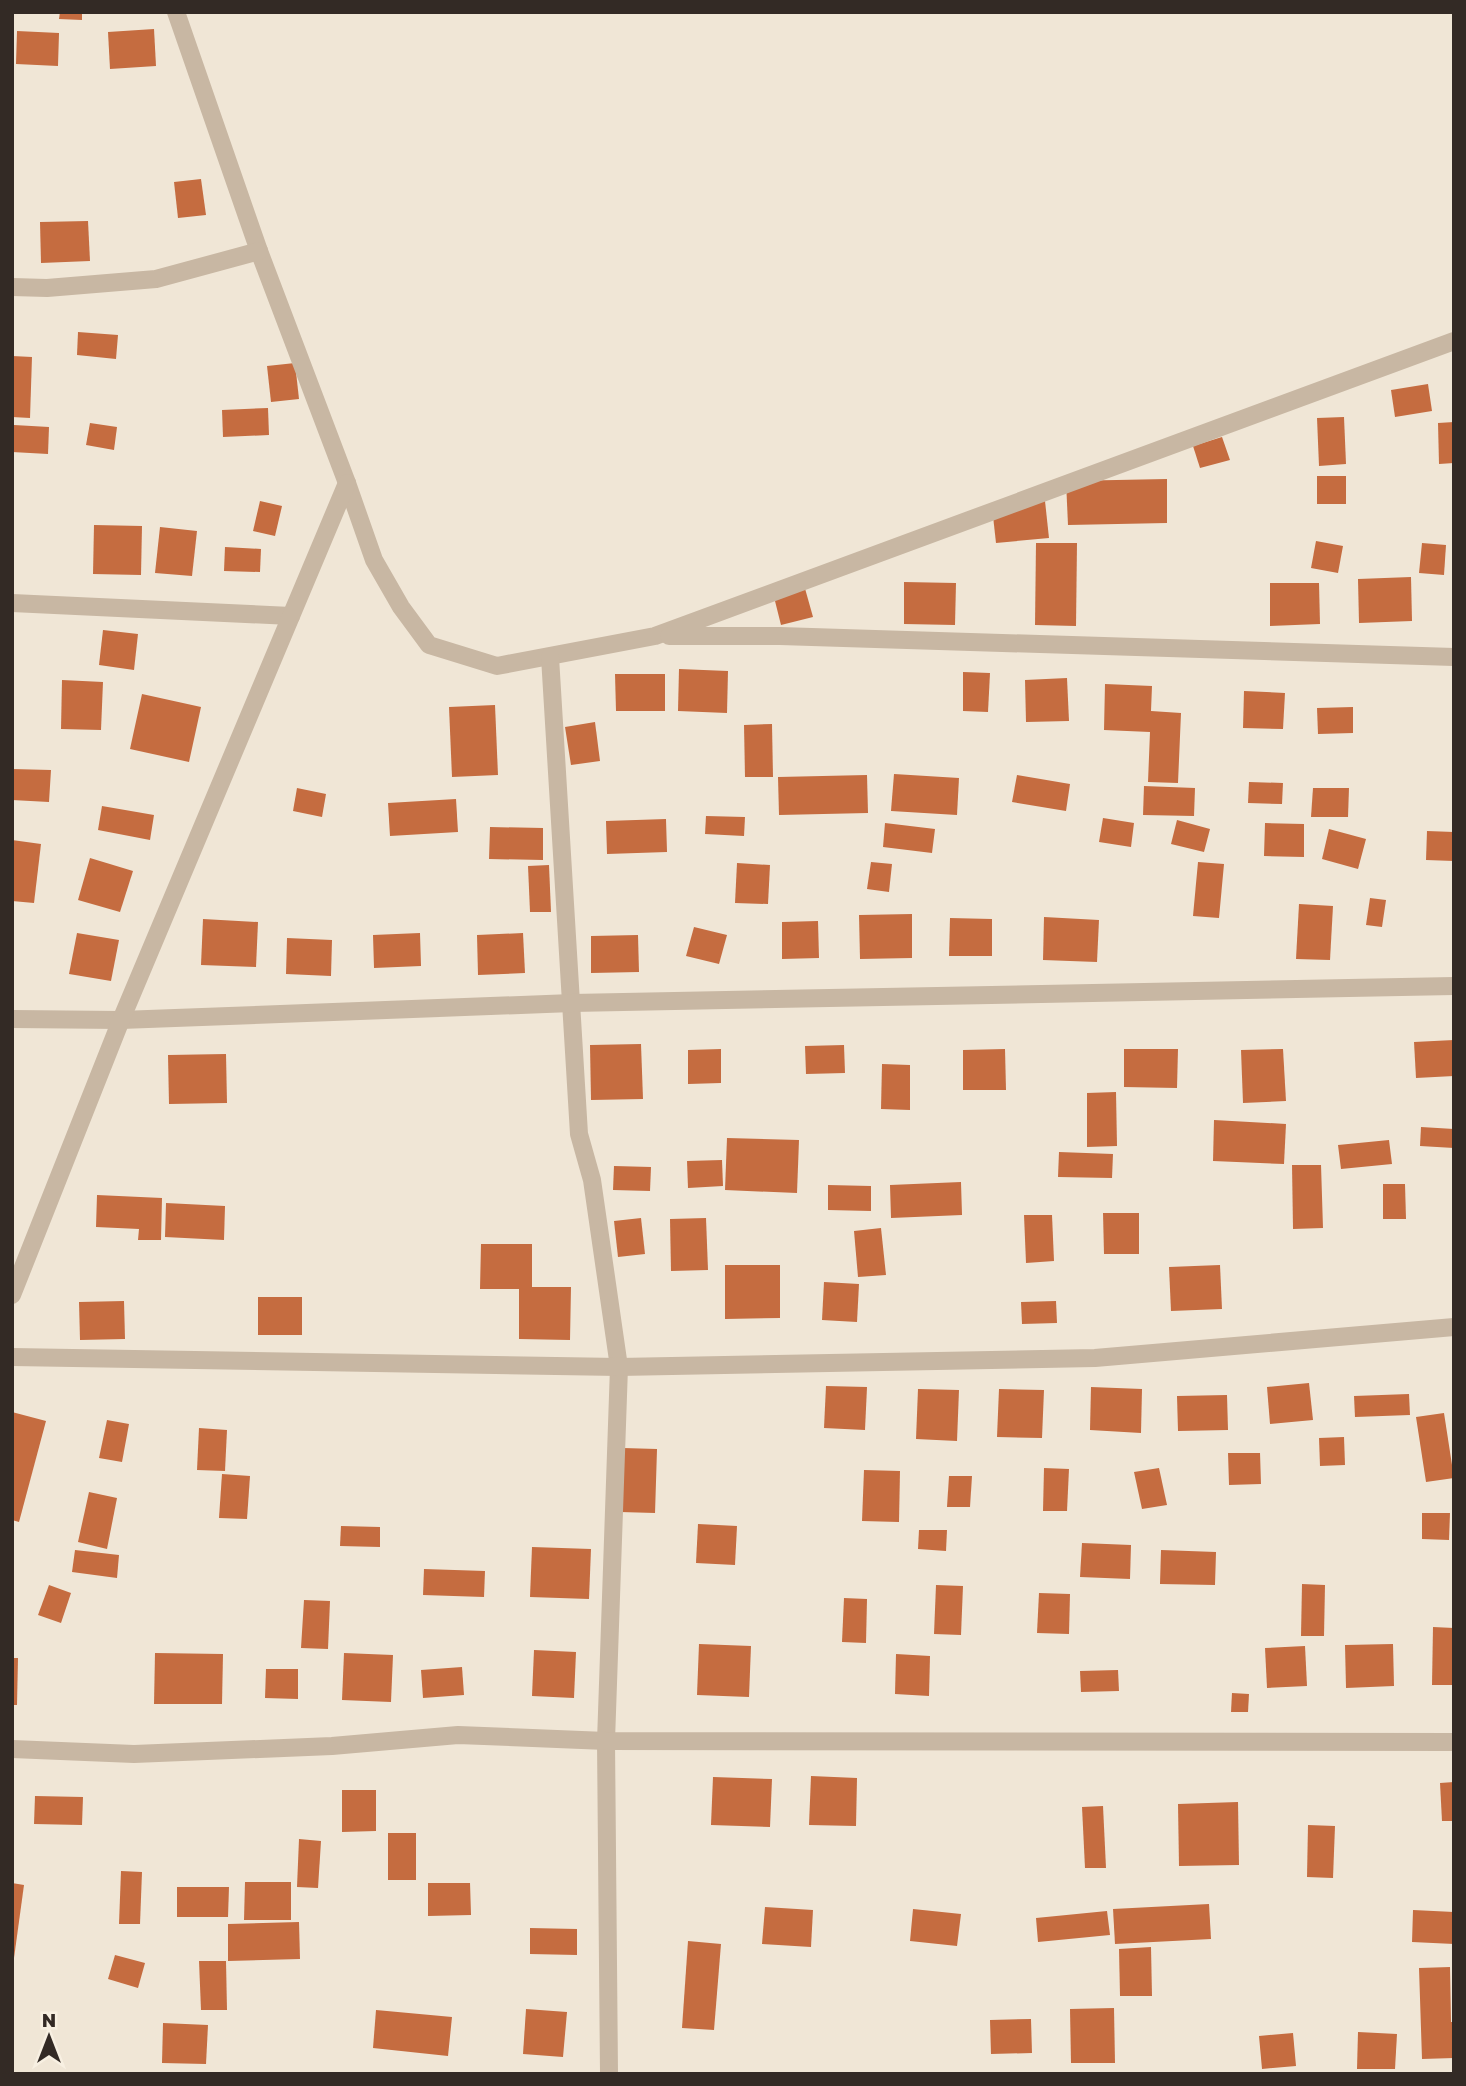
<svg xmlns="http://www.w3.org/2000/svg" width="1466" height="2086" font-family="'Golos Text',sans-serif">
	<rect width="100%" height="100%" fill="#f0e6d6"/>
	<!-- building -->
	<g fill="#c56c40">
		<path d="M60 12H82V20L59 19Z"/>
		<path d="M154 29 156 66 110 69 108 32Z"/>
		<path d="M17 31 59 33 58 66 16 64Z"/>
		<path d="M201 179 206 215 178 218 174 182Z"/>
		<path d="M88 221 90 261 41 263 40 222Z"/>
		<path d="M78 332 118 335 116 359 77 355Z"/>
		<path d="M12 356 32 357 30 418 12 417Z"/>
		<path d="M295 363 299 399 271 402 267 366Z"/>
		<path d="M1428 384 1432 411 1395 417 1391 390Z"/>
		<path d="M268 408 269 435 223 437 222 410Z"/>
		<path d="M1344 417 1346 464 1319 466 1317 418Z"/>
		<path d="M1454 422V463L1439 464 1438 423Z"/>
		<path d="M90 423 117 427 114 450 86 445Z"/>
		<path d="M14 425 49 427 48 454 12 452Z"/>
		<path d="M1222 437 1230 460 1200 468 1193 446Z"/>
		<rect x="1317" y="476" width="29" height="28"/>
		<path d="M1167 479V523L1068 525 1066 481Z"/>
		<path d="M260 501 282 506 275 536 253 531Z"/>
		<path d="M1045 501 1049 538 996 543 992 507Z"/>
		<path d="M94 525 142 526 141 575 93 574Z"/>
		<path d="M160 527 197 531 192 576 155 573Z"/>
		<path d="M1316 541 1343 546 1338 573 1311 568Z"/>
		<path d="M1036 543H1077L1076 626 1035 625Z"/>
		<path d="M1422 543 1446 545 1444 575 1419 573Z"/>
		<path d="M225 547 261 549 260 572 224 571Z"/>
		<path d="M1411 577 1412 621 1359 623 1358 579Z"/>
		<path d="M904 582 956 583 955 625 904 624Z"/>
		<path d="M1270 583H1319L1320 624 1270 626Z"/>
		<path d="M804 585 813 617 781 625 773 593Z"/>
		<path d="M103 630 138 634 134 670 99 665Z"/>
		<path d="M679 669 728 671 727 713 678 711Z"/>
		<path d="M963 672 990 673 988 712 963 711Z"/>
		<path d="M615 674H665V711H616Z"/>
		<path d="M1067 678 1069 721 1026 722 1025 680Z"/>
		<path d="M62 680 103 682 101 730 61 729Z"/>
		<path d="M1105 684 1152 686 1151 711 1181 713 1178 783 1148 782 1150 732 1104 730Z"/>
		<path d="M1244 691 1285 693 1283 729 1243 728Z"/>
		<path d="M142 694 201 707 189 762 130 749Z"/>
		<path d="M495 705 498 775 452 777 449 707Z"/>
		<path d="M1353 707V733L1318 734 1317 708Z"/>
		<path d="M595 722 600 761 571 765 565 727Z"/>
		<path d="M772 724 773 777H745L744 725Z"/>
		<path d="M12 769 51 770 49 802 12 800Z"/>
		<path d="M894 774 959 778 957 815 891 811Z"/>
		<path d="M867 775 868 813 779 815 778 777Z"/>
		<path d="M1017 775 1070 784 1066 811 1012 802Z"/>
		<path d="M1249 782 1283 783 1282 804 1248 803Z"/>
		<path d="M1144 786 1195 788 1194 816 1143 815Z"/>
		<path d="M297 788 326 794 322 817 293 811Z"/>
		<path d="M1313 788H1349L1348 817H1311Z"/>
		<path d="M456 799 458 832 390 836 388 803Z"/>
		<path d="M102 806 154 815 150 840 98 830Z"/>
		<path d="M706 816 745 817 744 836 705 834Z"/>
		<path d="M1103 818 1134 823 1131 847 1099 842Z"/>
		<path d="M666 819 667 852 607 854 606 821Z"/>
		<path d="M1177 820 1210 829 1204 852 1171 844Z"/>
		<path d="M885 823 935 829 932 853 883 847Z"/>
		<path d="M1265 823 1304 824V857L1264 856Z"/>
		<path d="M490 827 543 828V860L489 859Z"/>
		<path d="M1329 829 1366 839 1358 869 1322 859Z"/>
		<path d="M1427 831 1454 832V861L1426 860Z"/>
		<path d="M12 840 41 844 34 903 12 901Z"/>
		<path d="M90 858 133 871 120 912 78 900Z"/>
		<path d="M871 862 892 864 889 892 867 889Z"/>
		<path d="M1198 862 1224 864 1219 918 1193 916Z"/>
		<path d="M737 863 770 865 768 904 735 903Z"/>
		<path d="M549 865 551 912H530L528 866Z"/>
		<path d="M1370 898 1386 900 1382 927 1366 925Z"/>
		<path d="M1299 904 1333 906 1330 960 1296 959Z"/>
		<path d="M912 914V958L860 959 859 915Z"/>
		<path d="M1044 917 1099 920 1097 962 1043 960Z"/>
		<path d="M950 918 992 919V956H949Z"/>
		<path d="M203 919 258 922 256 967 201 965Z"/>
		<path d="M818 921 819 958 782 959V922Z"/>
		<path d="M694 927 727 935 719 964 686 956Z"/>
		<path d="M77 933 119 940 111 981 69 974Z"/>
		<path d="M420 933 421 966 374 968 373 935Z"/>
		<path d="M523 933 525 973 478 975 477 935Z"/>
		<path d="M638 935 639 972 591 973V936Z"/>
		<path d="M287 938 332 940 331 976 286 974Z"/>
		<path d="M1454 1040V1076L1416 1078 1414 1042Z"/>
		<path d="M641 1044 643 1099 591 1100 590 1045Z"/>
		<path d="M844 1045 845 1073 806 1074 805 1046Z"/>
		<path d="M721 1049V1083L688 1084V1050Z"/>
		<path d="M1005 1049 1006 1090H963V1050Z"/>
		<path d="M1124 1049H1178L1177 1088 1124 1087Z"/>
		<path d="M1283 1049 1286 1101 1243 1103 1241 1050Z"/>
		<path d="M226 1054 227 1103 169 1104 168 1055Z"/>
		<path d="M882 1064 910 1065V1110L881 1109Z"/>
		<path d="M1116 1092 1117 1146 1087 1147V1093Z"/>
		<path d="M1214 1120 1286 1124 1284 1164 1213 1161Z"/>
		<path d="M1421 1127 1454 1129V1148L1420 1146Z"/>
		<path d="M727 1138 799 1140 797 1193 725 1190Z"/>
		<path d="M1389 1140 1392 1164 1341 1169 1338 1145Z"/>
		<path d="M1059 1152 1113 1154 1112 1178 1058 1177Z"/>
		<path d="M722 1160 723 1186 688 1188 687 1161Z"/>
		<path d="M1292 1165H1321L1323 1228 1293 1229Z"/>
		<path d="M614 1166 651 1167 650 1191 613 1190Z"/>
		<path d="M961 1182 962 1215 891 1218 890 1185Z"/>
		<path d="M1383 1184H1405L1406 1219H1383Z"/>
		<path d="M828 1185 871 1186V1211L828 1210Z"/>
		<path d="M97 1195 162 1198 161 1240H138L139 1229 96 1227Z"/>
		<path d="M166 1203 225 1206 224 1240 165 1237Z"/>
		<path d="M1103 1213H1139V1254H1104Z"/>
		<path d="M1024 1215H1052L1054 1261 1026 1263Z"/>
		<path d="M641 1218 645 1254 618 1257 614 1221Z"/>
		<path d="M706 1218 708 1270 671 1271 670 1219Z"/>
		<path d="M881 1228 886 1275 858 1277 854 1231Z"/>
		<path d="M481 1244H532V1287H571L570 1340 519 1339V1289H480Z"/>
		<path d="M725 1265H780V1318L725 1319Z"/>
		<path d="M1220 1265 1222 1309 1171 1311 1169 1267Z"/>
		<path d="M824 1282 859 1284 857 1322 822 1320Z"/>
		<rect x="258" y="1297" width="44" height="38"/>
		<path d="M124 1301 125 1339 80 1340 79 1302Z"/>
		<path d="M1056 1301 1057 1323 1022 1324 1021 1302Z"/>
		<path d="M1309 1383 1313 1420 1270 1424 1267 1387Z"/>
		<path d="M826 1386 867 1387 865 1430 824 1428Z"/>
		<path d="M1091 1387 1142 1389 1141 1433 1090 1430Z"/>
		<path d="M918 1389 959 1390 957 1441 916 1439Z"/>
		<path d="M999 1389 1044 1390 1042 1438 997 1437Z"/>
		<path d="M1409 1394 1410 1415 1355 1417 1354 1396Z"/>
		<path d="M1227 1395 1228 1430 1178 1431 1177 1396Z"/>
		<path d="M12 1412 46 1421 19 1522 12 1520Z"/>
		<path d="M1444 1413 1454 1478 1426 1482 1416 1417Z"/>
		<path d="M107 1420 129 1424 122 1462 99 1458Z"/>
		<path d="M199 1428 227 1430 225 1471 197 1470Z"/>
		<path d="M1344 1437 1345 1465 1320 1466 1319 1438Z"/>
		<path d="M623 1448 657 1449 655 1513 620 1512Z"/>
		<path d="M1228 1453H1260L1261 1484 1229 1485Z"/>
		<path d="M1044 1468 1069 1469 1067 1511H1043Z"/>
		<path d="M1159 1468 1167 1505 1142 1509 1134 1472Z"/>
		<path d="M864 1470 900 1471 899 1522 862 1521Z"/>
		<path d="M222 1474 250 1476 247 1519 219 1518Z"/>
		<path d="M949 1476H972L970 1507H947Z"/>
		<path d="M89 1492 117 1498 107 1549 78 1542Z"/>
		<path d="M1422 1513H1450L1449 1540 1422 1539Z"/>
		<path d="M698 1524 737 1526 735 1565 696 1563Z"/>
		<path d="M341 1526 380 1527V1547L340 1546Z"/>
		<path d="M919 1530H947L946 1551 918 1549Z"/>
		<path d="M1082 1543 1131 1545 1130 1579 1080 1577Z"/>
		<path d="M532 1547 591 1549 589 1599 530 1597Z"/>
		<path d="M75 1550 119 1555 117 1578 72 1572Z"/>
		<path d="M1161 1550 1216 1552 1215 1585 1160 1584Z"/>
		<path d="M424 1569 485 1571 484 1597 423 1595Z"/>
		<path d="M1302 1584 1325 1585 1324 1636H1301Z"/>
		<path d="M49 1585 71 1593 61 1623 38 1615Z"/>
		<path d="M936 1585 963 1586 961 1635 934 1634Z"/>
		<path d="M1039 1593 1070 1594 1069 1634 1037 1633Z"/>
		<path d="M844 1598 867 1599 866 1643 842 1642Z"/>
		<path d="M304 1600 330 1601 328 1649 301 1648Z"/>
		<path d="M1433 1627 1454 1628V1685H1432Z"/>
		<path d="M699 1644 751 1646 749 1697 697 1695Z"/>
		<path d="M1393 1644 1394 1686 1346 1688 1345 1645Z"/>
		<path d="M1305 1646 1307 1686 1267 1688 1265 1648Z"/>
		<path d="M534 1650 576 1652 574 1698 532 1696Z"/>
		<path d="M155 1653 223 1654 222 1704H154Z"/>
		<path d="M344 1653 393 1655 391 1702 342 1700Z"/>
		<path d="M896 1654 930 1656 929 1696 895 1694Z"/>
		<path d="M12 1658H18L17 1705H12Z"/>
		<path d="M462 1667 464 1695 423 1698 421 1670Z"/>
		<path d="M266 1669H298V1699L265 1698Z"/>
		<path d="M1118 1670 1119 1691 1081 1692 1080 1671Z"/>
		<path d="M1232 1693 1249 1694 1248 1712H1231Z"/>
		<path d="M811 1776 857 1778 856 1826 809 1825Z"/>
		<path d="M713 1777 772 1779 770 1827 711 1825Z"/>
		<path d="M1454 1782V1821H1442L1440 1783Z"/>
		<path d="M342 1790H376V1831L342 1832Z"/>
		<path d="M35 1796 83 1797 82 1825 34 1824Z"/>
		<path d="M1238 1802 1239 1865 1179 1866 1178 1804Z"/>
		<path d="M1103 1806 1106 1868H1085L1082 1807Z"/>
		<path d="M1308 1825 1335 1826 1333 1878 1307 1877Z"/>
		<rect x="388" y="1833" width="28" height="47"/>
		<path d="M299 1839 321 1841 318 1888 297 1887Z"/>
		<path d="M121 1871 142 1872 140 1924H119Z"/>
		<path d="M245 1882H291V1920H244Z"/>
		<path d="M12 1883 24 1885 14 1958H12Z"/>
		<path d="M428 1883H470L471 1915 428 1916Z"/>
		<path d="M177 1887H229L228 1917H177Z"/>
		<path d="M1209 1904 1211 1939 1115 1944 1113 1909Z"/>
		<path d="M765 1907 813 1910 811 1947 762 1944Z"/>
		<path d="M913 1909 961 1914 957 1946 910 1941Z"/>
		<path d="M1413 1910 1454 1912V1944L1412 1942Z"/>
		<path d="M1107 1911 1110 1935 1038 1942 1036 1918Z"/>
		<path d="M299 1922 300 1959 228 1961V1924Z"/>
		<path d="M530 1928 577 1929V1955L530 1954Z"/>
		<path d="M688 1941 721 1944 714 2030 682 2028Z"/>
		<path d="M1151 1947 1152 1996H1120L1119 1949Z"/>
		<path d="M115 1955 145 1963 138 1988 108 1979Z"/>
		<path d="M199 1961H226L227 2010H201Z"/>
		<path d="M1450 1967 1451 2022H1454V2058L1422 2059 1419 1968Z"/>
		<path d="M1114 2008 1115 2063H1071L1070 2009Z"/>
		<path d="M526 2009 567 2012 563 2057 523 2054Z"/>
		<path d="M376 2010 452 2017 448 2056 373 2048Z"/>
		<path d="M1031 2019 1032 2053 991 2054 990 2020Z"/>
		<path d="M163 2023 208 2025 206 2064 162 2063Z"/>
		<path d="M1358 2032 1397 2034 1395 2069H1357Z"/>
		<path d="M1293 2033 1296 2066 1262 2069 1259 2036Z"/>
	</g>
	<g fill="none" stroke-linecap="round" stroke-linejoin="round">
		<!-- street -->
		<g stroke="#c8b7a3" stroke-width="18">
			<path d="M176 12 259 251 347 483 374 560 401 607 429 645 497 666 655 636 1454 341"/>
			<path d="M12 287 47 288 156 279 259 251"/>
			<path d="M12 603 291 616"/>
			<path d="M669 636H780L1454 657"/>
			<path d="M550 657 579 1134 592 1180 619 1367 606 1741 609 2074"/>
			<path d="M12 1019 121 1020 572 1003 1454 986"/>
			<path d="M12 1295 121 1020 347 483"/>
			<path d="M12 1357 619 1367 1095 1358 1454 1327"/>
			<path d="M12 1749 134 1754 332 1746 458 1735 606 1741 1454 1742"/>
		</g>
	</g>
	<!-- border -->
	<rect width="1466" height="2086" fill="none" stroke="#332a25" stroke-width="28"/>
	<!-- north arrow -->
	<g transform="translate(49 2037)" stroke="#f8f0e2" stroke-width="5" paint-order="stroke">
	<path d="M0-5L12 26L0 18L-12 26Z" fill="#332a25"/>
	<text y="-10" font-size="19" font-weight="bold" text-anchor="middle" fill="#332a25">N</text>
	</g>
</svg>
